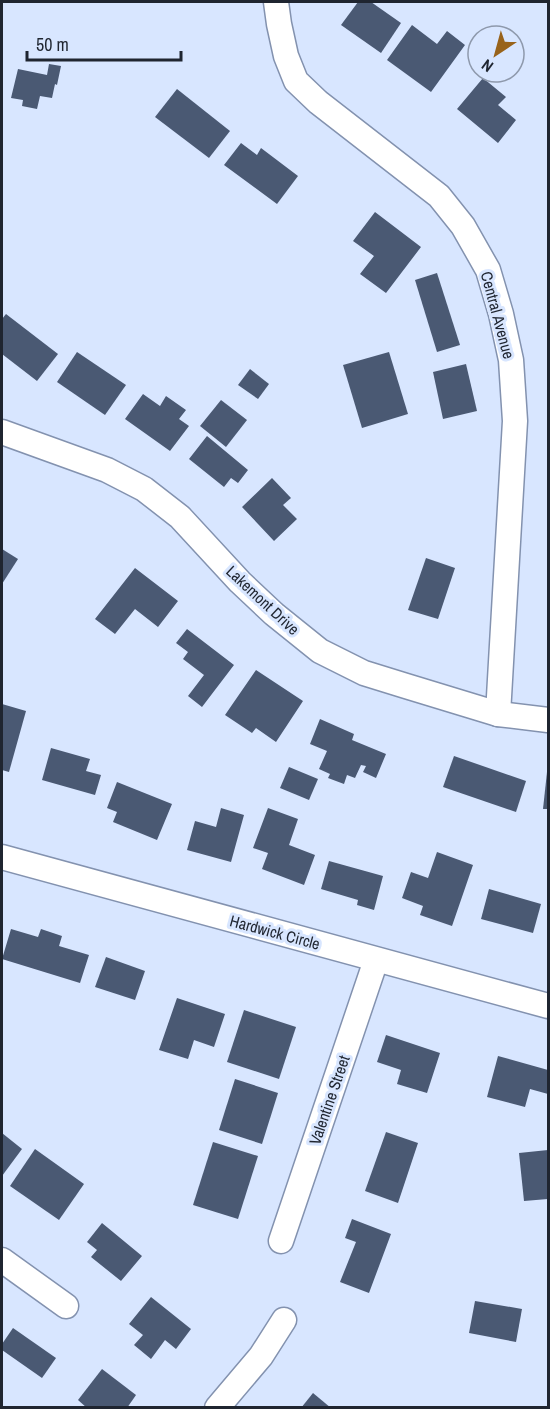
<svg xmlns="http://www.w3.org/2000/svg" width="550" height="1409" font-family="'Archivo Narrow',sans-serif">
	<rect width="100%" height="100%" fill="#d8e6ff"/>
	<!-- building -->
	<g fill="#4a5973">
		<path d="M358 2H371L401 23 381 53 341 25Z"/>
		<path d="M412 25 437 44 447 31 465 45 431 92 387 60Z"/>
		<path d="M49 64 61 66 57 85 55 84 52 98 40 96 37 109 22 106 23 100 11 98 18 69 47 75Z"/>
		<path d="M483 78 506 97 498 105 516 120 498 143 457 109Z"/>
		<path d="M177 89 230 131 209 158 155 117Z"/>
		<path d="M241 143 257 155 261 148 298 176 277 204 224 165Z"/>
		<path d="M375 212 421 247 386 293 360 274 374 256 353 241Z"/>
		<path d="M437 273 460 345 437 352 415 280Z"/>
		<path d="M6 314 58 354 37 381 2 354V319Z"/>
		<path d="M77 352 126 385 105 415 57 382Z"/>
		<path d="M389 352 408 414 362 428 343 365Z"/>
		<path d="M466 364 477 411 443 419 433 372Z"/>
		<path d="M250 369 269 384 258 399 238 385Z"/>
		<path d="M143 394 160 406 166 396 186 410 179 419 189 426 170 451 125 419Z"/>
		<path d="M221 400 247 420 226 447 200 426Z"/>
		<path d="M207 436 248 470 238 483 231 478 224 487 189 459Z"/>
		<path d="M272 478 291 498 283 505 297 519 274 541 242 507Z"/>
		<path d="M2 549 18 559 2 584Z"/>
		<path d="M426 558 455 568 438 619 408 610Z"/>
		<path d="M135 568 178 601 158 627 135 609 115 634 95 619Z"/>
		<path d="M187 629 234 665 202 707 188 696 204 675 183 659 188 652 176 643Z"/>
		<path d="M256 670 303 701 276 742 256 728 252 733 225 715Z"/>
		<path d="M2 704 26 711 9 772 2 770Z"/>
		<path d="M320 719 354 734 352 740 386 754 376 778 363 772 366 766 361 765 355 778 347 775 344 784 328 778 330 774 319 769 327 751 310 744Z"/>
		<path d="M51 748 90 759 86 771 101 775 95 795 42 780Z"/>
		<path d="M454 756 526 781 516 812 443 787Z"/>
		<path d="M289 767 318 779 309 800 280 788Z"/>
		<path d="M547 772H548V809H543Z"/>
		<path d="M117 782 172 804 157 840 113 822 117 812 107 808Z"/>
		<path d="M221 808 244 815 231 862 187 850 195 821 216 827Z"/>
		<path d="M268 808 298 819 289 845 315 855 304 885 262 869 268 853 253 848Z"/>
		<path d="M437 852 473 865 452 926 420 915 423 906 402 898 411 872 428 878Z"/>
		<path d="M329 861 383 876 374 910 357 905 358 900 321 889Z"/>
		<path d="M489 889 541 904 533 933 481 919Z"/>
		<path d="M11 929 38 937 41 929 62 936 59 946 89 955 80 983 2 959Z"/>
		<path d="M106 957 145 971 135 1000 95 987Z"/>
		<path d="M177 998 225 1014 214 1047 194 1040 188 1059 159 1050Z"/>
		<path d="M244 1010 296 1027 279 1079 227 1062Z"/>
		<path d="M386 1035 440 1053 427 1093 397 1084 401 1070 377 1062Z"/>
		<path d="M498 1056 548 1070V1094L530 1089 525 1107 487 1097Z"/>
		<path d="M235 1079 278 1093 262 1144 219 1130Z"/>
		<path d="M386 1132 418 1143 398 1203 365 1191Z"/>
		<path d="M2 1133 22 1149 2 1176Z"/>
		<path d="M213 1142 258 1156 238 1219 193 1205Z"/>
		<path d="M35 1149 84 1184 59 1220 10 1186Z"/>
		<path d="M548 1150V1199L524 1201 519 1153Z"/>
		<path d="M352 1219 391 1234 369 1293 340 1282 356 1242 345 1238Z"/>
		<path d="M102 1223 142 1256 121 1281 91 1257 97 1250 87 1242Z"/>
		<path d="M151 1297 191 1329 176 1349 165 1340 151 1359 134 1345 143 1335 129 1324Z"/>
		<path d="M475 1301 522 1309 516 1342 469 1333Z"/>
		<path d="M13 1328 56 1358 42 1378 2 1350V1344Z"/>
		<path d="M102 1369 136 1395 127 1408H87L78 1400Z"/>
		<path d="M313 1393 331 1408H301Z"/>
	</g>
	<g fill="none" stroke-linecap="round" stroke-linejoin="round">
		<defs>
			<g id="street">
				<path d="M276 2 279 24 286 56 296 81 318 102 439 196 463 226 488 270 501 314 511 360 515 421 498 714"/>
				<path d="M2 432 107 470 144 489 180 517 240 582 274 614 320 651 364 673 406 686 498 714 548 720"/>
				<path d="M2 857 548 1006"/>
				<path d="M281 1241 376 960"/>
				<path d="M2 1260 66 1306"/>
				<path d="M217 1408 261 1356 284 1320"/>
			</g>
		</defs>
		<!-- street casing -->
		<use href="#street" stroke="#8392af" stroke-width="27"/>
		<!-- street -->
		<use href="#street" stroke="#fff" stroke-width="24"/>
	</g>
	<g text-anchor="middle" stroke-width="6" stroke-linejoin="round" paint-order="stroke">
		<!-- street labels -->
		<g font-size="16" fill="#1f2530" stroke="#d8e6ff">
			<text transform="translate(498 315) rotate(75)" y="6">Central Avenue</text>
			<text transform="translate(263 600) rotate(43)" y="6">Lakemont Drive</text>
			<text transform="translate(275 932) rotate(15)" y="6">Hardwick Circle</text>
			<text transform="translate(329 1100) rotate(-71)" y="6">Valentine Street</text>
		</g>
	</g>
	<!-- border -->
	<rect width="550" height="1409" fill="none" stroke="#1f2530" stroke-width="6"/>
	<!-- north arrow -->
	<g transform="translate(496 54) rotate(216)"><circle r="28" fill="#d8e6ff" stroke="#8e99ac" stroke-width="1.5"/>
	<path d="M0-4.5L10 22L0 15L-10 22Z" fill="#98631b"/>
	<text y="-9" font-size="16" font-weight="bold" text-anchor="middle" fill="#1f2530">N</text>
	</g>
	<!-- scale -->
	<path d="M27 51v9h154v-9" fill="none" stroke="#1f2530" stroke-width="3"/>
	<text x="36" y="51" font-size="18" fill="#1f2530" stroke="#d8e6ff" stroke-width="4.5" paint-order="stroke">50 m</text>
</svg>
